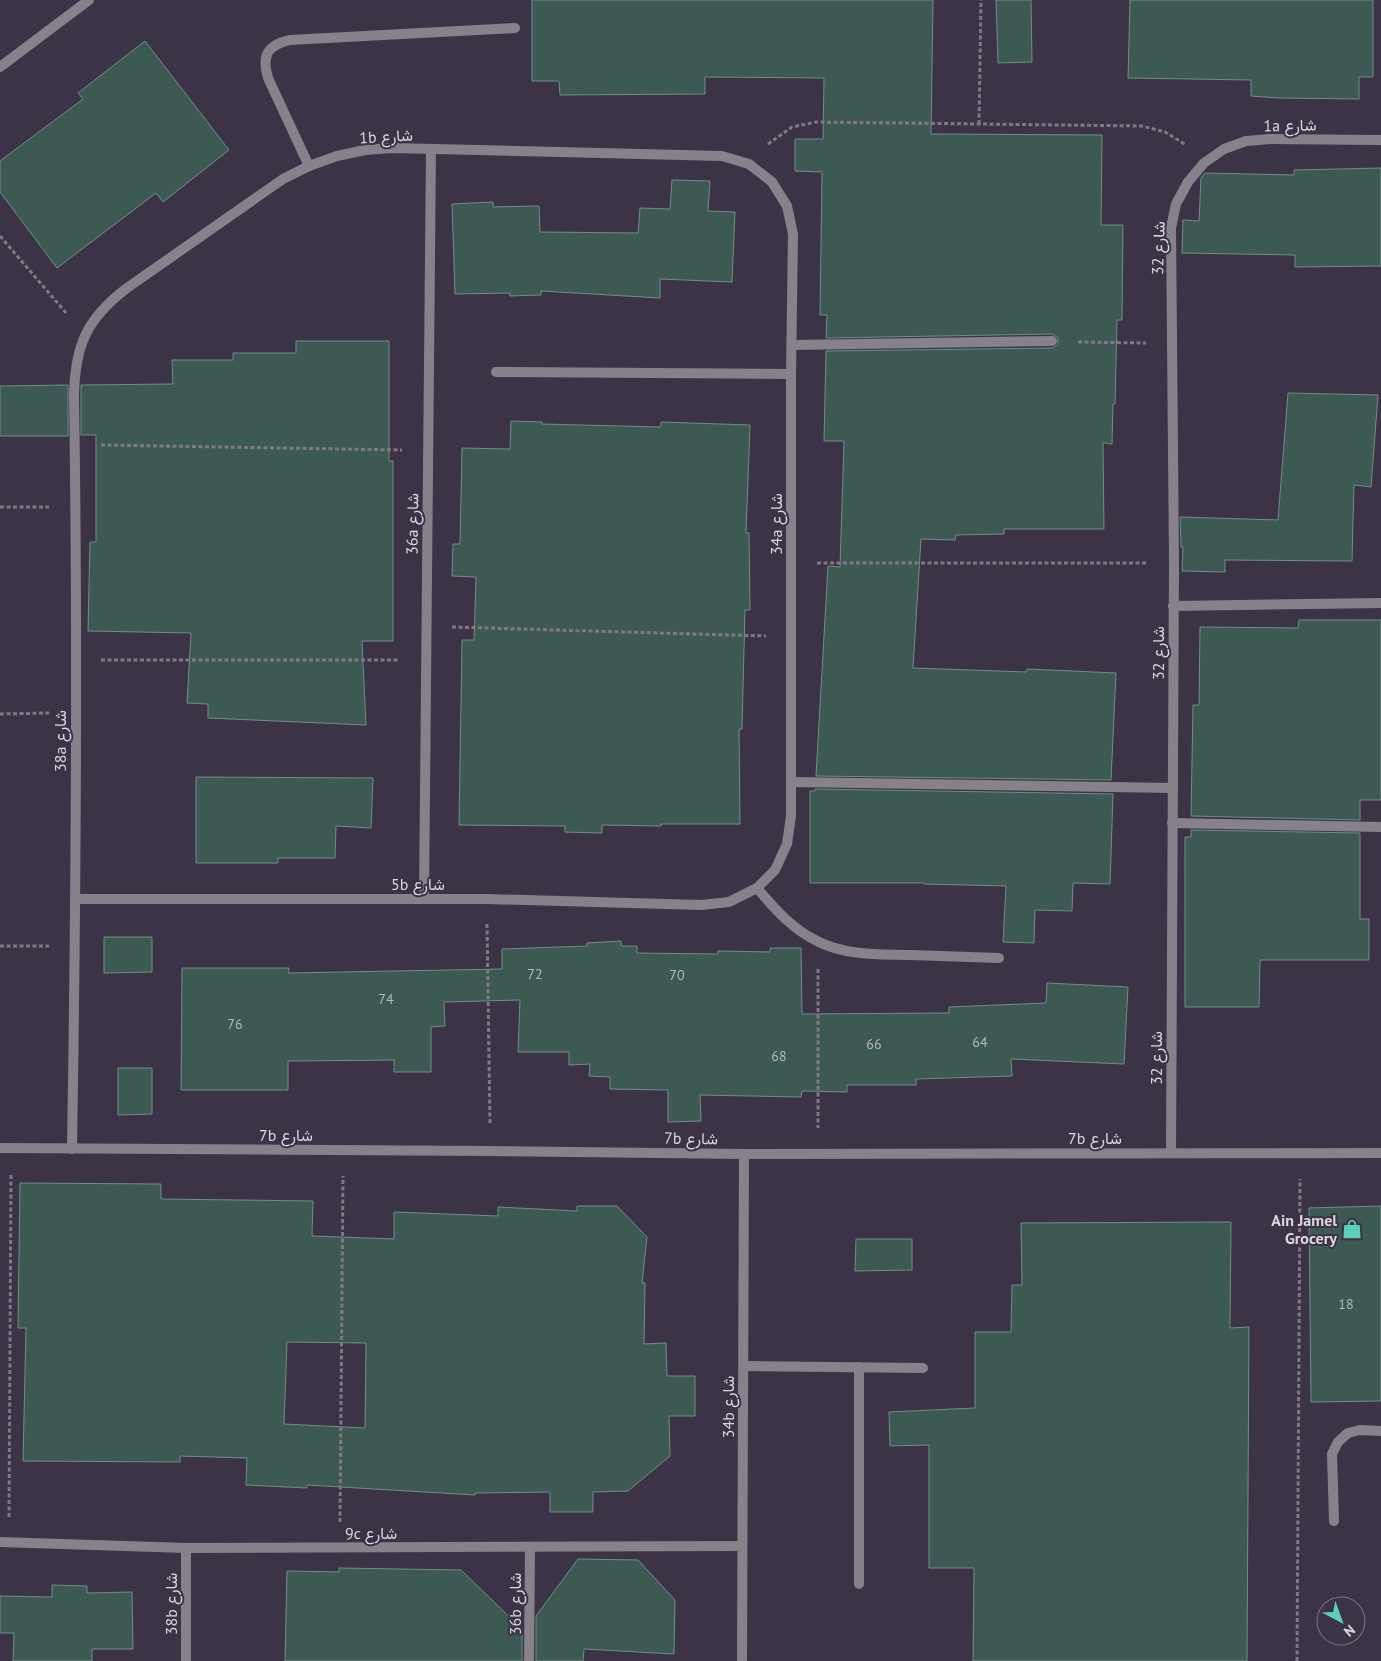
<svg xmlns="http://www.w3.org/2000/svg" width="1381" height="1661" font-family="'PT Sans',Vazirmatn,sans-serif">
	<rect width="100%" height="100%" fill="#3d3346"/>
	<!-- building -->
	<g fill="#3c5953" stroke="#708f88" fill-rule="evenodd">
		<path d="M532 0H933L931 134 1102 135 1101 225H1123L1122 320H1117L1115 404H1113L1112 444 1103 443 1104 529H1004V534L956 535 955 540 921 539 913 668 1026 672 1027 669 1116 673 1111 780 816 776 828 566 840 567 844 441H824L826 351 1052 348 1058 345V338L1052 334 826 338 827 315H820L822 172 795 171V139H823L824 78 705 77V94L560 95 559 81H532Z"/>
		<path d="M996 0H1031L1032 62 998 63Z"/>
		<path d="M1130 0H1373V77H1359V99L1279 98 1251 96V80L1128 78Z"/>
		<path d="M145 41 229 150 163 202 156 193 57 268 0 192V161L83 99 78 93Z"/>
		<path d="M1381 168V266L1295 267V255L1182 253 1183 220 1199 221 1201 178 1205 173 1294 175V170Z"/>
		<path d="M672 180 710 181 708 211 735 212 732 282 660 279V298L541 291V295L510 296V293L455 294 452 204 493 202V207L539 206 540 232 638 233 640 208 670 209Z"/>
		<path d="M296 341H389V461H393V641H362L366 725 208 718V704L187 703 191 633 88 631 90 542H96V435H81V385L173 384 172 360H233V353H296Z"/>
		<path d="M68 385V436H0V386Z"/>
		<path d="M1288 393 1378 395 1371 487 1354 485 1352 561 1225 560V572L1182 571 1183 547H1181L1180 517 1278 520Z"/>
		<path d="M511 421 542 422V424L661 427V422L750 425 746 533H749L750 610H745L742 729H739L740 824H661V826L602 825V833L565 832V826L459 825 462 640H474L476 577 452 576 453 544H460L462 448 510 449Z"/>
		<path d="M1299 620H1381V800H1360V820L1191 816 1193 705H1199L1200 627 1298 628Z"/>
		<path d="M196 777 373 778 371 828 336 826 335 858H278V863H196Z"/>
		<path d="M815 789 1113 794 1110 884 1073 883 1072 911 1035 910 1034 943 1003 942 1006 886 924 884V883H810V791H815Z"/>
		<path d="M1191 830 1360 833V919H1369V960H1260L1259 1007H1185V837H1191Z"/>
		<path d="M104 937H152V972L104 973Z"/>
		<path d="M621 941V946H637V953L718 954V951L770 952V948H801L802 1014 949 1013V1007L1046 1003 1047 983 1128 987 1124 1064 1011 1059 1012 1076 916 1079V1085H847V1092L802 1091 801 1097 700 1095 701 1121 668 1122V1090L610 1089V1077L589 1076 590 1064 569 1065V1052H518L520 1000 444 1002 445 1026 431 1027V1072H394V1060L288 1061V1090H181L182 968H289L288 973 502 969V949L587 946V943Z"/>
		<path d="M118 1068H152V1114L118 1115Z"/>
		<path d="M20 1183 161 1184V1199L313 1201 312 1236 394 1239V1212L498 1216V1207L577 1211V1206H617L647 1237 642 1283H645L644 1344 666 1343 667 1376H695V1416H669L670 1456 628 1491 593 1492V1512H550V1492L475 1493V1495L307 1485V1488L246 1485 247 1458 180 1456V1462L23 1461 26 1328H18ZM287 1342 366 1343 365 1428 284 1424Z"/>
		<path d="M1381 1206V1401L1311 1402 1309 1208Z"/>
		<path d="M1231 1222 1230 1328 1249 1327 1247 1661H973L974 1568H929V1445L890 1446 889 1412 975 1408V1332H1011L1012 1285H1022L1021 1223Z"/>
		<path d="M856 1239H912V1270L855 1271Z"/>
		<path d="M578 1559 638 1560 675 1600 674 1654 584 1649 583 1661H536V1616Z"/>
		<path d="M339 1568 461 1570 522 1629V1661H285L287 1571 339 1572Z"/>
		<path d="M52 1585 87 1586V1593L132 1592 133 1649H92V1661H13L14 1633H0V1596L52 1597Z"/>
	</g>
	<g fill="none" stroke-linecap="round" stroke-linejoin="round">
		<!-- path -->
		<g stroke="#807888" stroke-width="3" stroke-dasharray="4 2.5" stroke-linecap="butt">
			<path d="M979 124 981 0"/>
			<path d="M768 144 792 127 816 122 1142 126 1165 132 1186 145"/>
			<path d="M0 236 67 314"/>
			<path d="M1078 342 1146 343"/>
			<path d="M101 445 402 450"/>
			<path d="M0 507H49"/>
			<path d="M817 563H1148"/>
			<path d="M452 627 766 636"/>
			<path d="M101 660H400"/>
			<path d="M0 714 49 713"/>
			<path d="M487 924 490 1125"/>
			<path d="M0 946H49"/>
			<path d="M818 969V1128"/>
			<path d="M9 1517 11 1173"/>
			<path d="M340 1522 343 1176"/>
			<path d="M1297 1661 1300 1179"/>
		</g>
		<!-- service -->
		<g stroke="#87818c" stroke-width="10">
			<path d="M309 166 268 78C261 55 268 45 290 40L515 28"/>
			<path d="M496 372 791 374"/>
			<path d="M757 888C775 909 792 929 817 941 846 956 879 954 911 955 940 956 970 957 999 958"/>
			<path d="M744 1366 923 1368"/>
			<path d="M1334 1521 1332 1454 1338 1442 1348 1433 1360 1430 1381 1431"/>
			<path d="M859 1584V1367"/>
		</g>
		<!-- minor -->
		<g stroke="#87818c" stroke-width="10">
			<path d="M0 67 89 0"/>
			<path d="M792 345 1052 341"/>
			<path d="M1173 606 1381 603"/>
			<path d="M792 782 1173 788"/>
			<path d="M1172 823 1381 827"/>
			<path d="M424 899 431 149"/>
			<path d="M0 1148 490 1151 744 1154 1381 1153"/>
			<path d="M72 1149C76 898 78 647 74 396 75 346 86 319 127 288L283 179 309 166 337 156 365 150 392 148 722 156 749 164 772 182 787 206 793 234 791 374V816L787 844 775 870 757 888 729 902 701 905 487 899H75"/>
			<path d="M1171 1153 1174 563 1171 228 1176 204 1188 182 1204 163 1224 149 1246 141 1270 139 1381 140"/>
			<path d="M0 1542 186 1548 742 1546"/>
			<path d="M186 1661V1548"/>
			<path d="M529 1661 530 1547"/>
			<path d="M742 1661 744 1154"/>
		</g>
	</g>
	<!-- icons -->
	<defs>
		<symbol id="shop-bare" viewBox="-9 -9 18 18"><path d="M-5-2.5h2.3a2.7 3.5 0 0 1 5.4 0H5L5.5 6h-11ZM-1.5-2.5h3a1.5 2.3 0 0 0-3 0Z" fill="#5cceba" stroke="#3d3346" stroke-width="2.5" paint-order="stroke"/></symbol>
	</defs>
	<g fill-rule="evenodd">
		<use href="#shop-bare" x="1338" y="1215" width="28" height="28"/>
	</g>
	<g text-anchor="middle" stroke-width="4" stroke-linejoin="round" paint-order="stroke">
		<!-- number labels -->
		<g font-size="14" fill="#b4b7be">
			<text x="535" y="979">72</text>
			<text x="677" y="980">70</text>
			<text x="386" y="1004">74</text>
			<text x="235" y="1029">76</text>
			<text x="980" y="1047">64</text>
			<text x="874" y="1049">66</text>
			<text x="779" y="1061">68</text>
			<text x="1346" y="1309">18</text>
		</g>
		<!-- street labels -->
		<g font-size="16" fill="#dcd6e2" stroke="#3d3346">
			<text transform="translate(1290 125) rotate(-1)" y="6">1a شارع</text>
			<text transform="translate(386 136) rotate(-3)" y="6">1b شارع</text>
			<text transform="translate(1158 248) rotate(-88)" y="6">شارع 32</text>
			<text transform="translate(412 524) rotate(-89)" y="6">36a شارع</text>
			<text transform="translate(776 524) rotate(-90)" y="6">34a شارع</text>
			<text transform="translate(1158 653) rotate(-90)" y="6">شارع 32</text>
			<text transform="translate(60 741) rotate(-90)" y="6">38a شارع</text>
			<text x="418" y="890">5b شارع</text>
			<text transform="translate(1156 1058) rotate(-90)" y="6">شارع 32</text>
			<text x="286" y="1141">7b شارع</text>
			<text transform="translate(691 1138) rotate(1)" y="6">7b شارع</text>
			<text x="1095" y="1144">7b شارع</text>
			<text transform="translate(728 1407) rotate(-90)" y="6">34b شارع</text>
			<text x="371" y="1539">9c شارع</text>
			<text transform="translate(171 1604) rotate(-90)" y="6">38b شارع</text>
			<text transform="translate(515 1604) rotate(-90)" y="6">36b شارع</text>
		</g>
		<!-- poi labels -->
		<g font-size="16" font-weight="bold" fill="#dcd6e2" stroke="#3d3346" text-anchor="end">
			<text x="1337" y="1226">Ain Jamel<tspan x="1337" dy="18">Grocery</tspan></text>
		</g>
	</g>
	<!-- north arrow -->
	<g transform="translate(1341 1621) rotate(139)"><circle r="24" fill="#3d3346" stroke="#7d7484"/>
	<path d="M0-4L9 19L0 12L-9 19Z" fill="#5cceba"/>
	<text y="-8" font-size="14" font-weight="bold" text-anchor="middle" fill="#dcd6e2">N</text>
	</g>
</svg>
